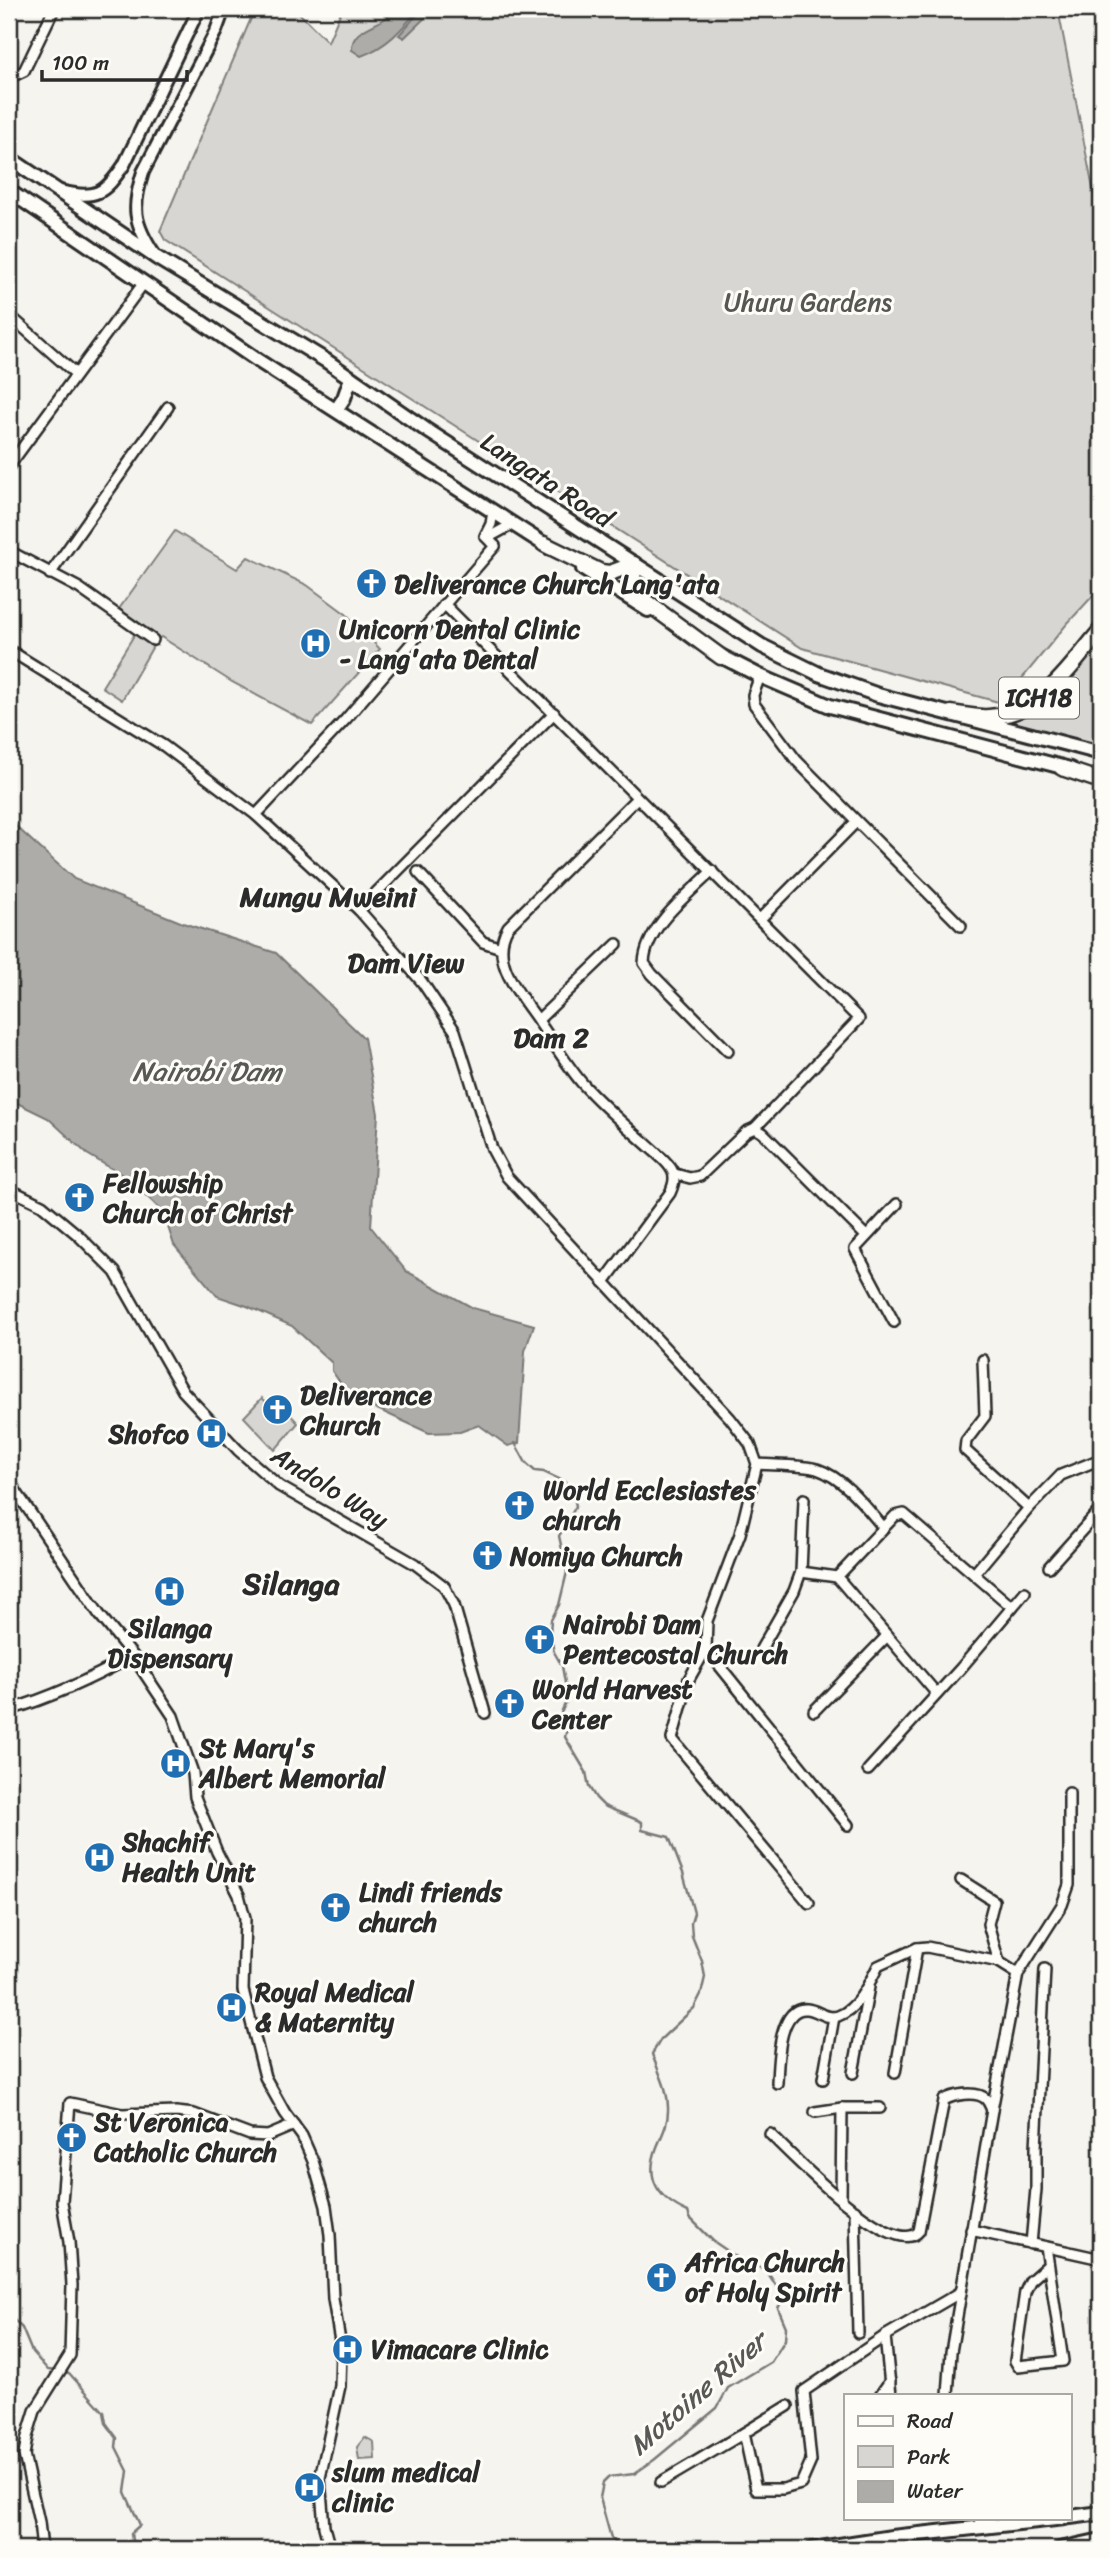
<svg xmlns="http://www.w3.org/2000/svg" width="1110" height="2558" font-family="Sriracha,sans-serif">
	<rect width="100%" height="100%" fill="#f5f4ef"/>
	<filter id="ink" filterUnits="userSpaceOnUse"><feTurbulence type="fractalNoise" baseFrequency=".0143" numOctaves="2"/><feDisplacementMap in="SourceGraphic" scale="14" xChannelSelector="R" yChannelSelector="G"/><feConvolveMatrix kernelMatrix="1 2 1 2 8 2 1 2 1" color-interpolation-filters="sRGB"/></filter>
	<g filter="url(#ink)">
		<!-- green -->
		<g fill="#d7d6d2" stroke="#81807e" stroke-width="2">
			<path d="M255 9H295L328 42 342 9H1058L1101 230V587L1066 625 1002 703 802 648 165 240 160 231Z"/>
			<path d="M175 531 237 569 248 557 307 585 346 614 380 649 312 725 232 682 161 637 156 641 122 700 102 687 141 624 119 609Z"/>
			<path d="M1101 638V750L996 722 1009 719Z"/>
			<path d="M262 1398 281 1415 289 1413 298 1423 275 1450 244 1417Z"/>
			<path d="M365 2437 374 2442 375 2459 359 2460 357 2447Z"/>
		</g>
		<!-- water -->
		<g fill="#adaca9" stroke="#797877" stroke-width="2">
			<path d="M393 9H419C402 29 387 47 361 56L352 50C351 25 384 28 393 9Z"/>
			<path d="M422 9H434L404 38 399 35Z"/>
			<path d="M9 820 74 879 183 923 276 953 364 1038 378 1114 371 1227 406 1271 473 1308 534 1325 525 1351 519 1443 508 1446 479 1425 460 1432 429 1433 377 1409 356 1405 332 1371V1363L292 1326 247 1306 217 1296 174 1245 163 1212 129 1179 87 1154 48 1118 9 1099Z"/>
		</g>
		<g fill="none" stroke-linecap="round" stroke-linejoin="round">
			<!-- stream -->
			<g stroke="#797877" stroke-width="2.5">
				<path d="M515 1443 526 1463 535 1471 544 1472 565 1482 574 1497 576 1506 559 1536 567 1572 559 1605 551 1620 550 1633 554 1652 562 1666 568 1699C562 1709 555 1721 567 1729L565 1737 586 1772 589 1787 596 1798 604 1806 642 1822V1830L669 1837 683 1873 694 1913 691 1923 692 1936 702 1961 705 1977 701 1994 694 2008 661 2039 652 2054C659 2074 669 2090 668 2111 668 2124 662 2135 657 2147 644 2180 659 2199 688 2212L690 2218 713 2241 738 2258 766 2270 784 2298 778 2308 786 2327 785 2340 771 2362 728 2388 717 2408 654 2460 634 2474 609 2477 603 2483 600 2498 611 2538 622 2549"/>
				<path d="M9 2315 22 2328 32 2352 48 2370 56 2371"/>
				<path d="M63 2372 69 2373 104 2412 106 2423 117 2438 116 2447 128 2471 125 2492 140 2525 131 2533 132 2541 149 2549"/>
			</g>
			<defs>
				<g id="minor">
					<path d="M9 78 24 71 54 9"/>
					<path d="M9 315 76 374"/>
					<path d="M9 466 143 284"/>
					<path d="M493 511 491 524 485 536 495 546"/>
					<path d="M491 542 489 538 491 536 513 524"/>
					<path d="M9 551 79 588 153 640"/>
					<path d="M50 574 168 407"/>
					<path d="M444 604 859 1019 755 1128"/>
					<path d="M9 650 164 746 256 815 359 910 422 982 455 1031 492 1149 507 1177 730 1418 750 1444 757 1464 740 1534 707 1621 706 1649 689 1679 672 1739 809 1903"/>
					<path d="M760 676 753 695 754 704 796 760 961 926"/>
					<path d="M256 815 346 719 495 546"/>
					<path d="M712 871C688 895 646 926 644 963L652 974 728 1051"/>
					<path d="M418 872 483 942 501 948"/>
					<path d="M359 910 554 713"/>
					<path d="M761 918 856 822"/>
					<path d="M538 1020 617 944"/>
					<path d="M675 1174 690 1178 700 1176 746 1132 755 1128 763 1133 866 1236"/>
					<path d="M9 1189 42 1205 78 1235 115 1272 183 1391 238 1450 279 1486 415 1564 444 1586 454 1605 485 1713"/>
					<path d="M604 1282 670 1193C677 1178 675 1171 664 1160 637 1135 607 1111 582 1083 566 1064 553 1042 539 1022 521 995 488 961 508 927L637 798"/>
					<path d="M894 1322 855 1249 897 1204"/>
					<path d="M983 1360 985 1416 966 1441 965 1450 1029 1508"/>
					<path d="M757 1464C771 1465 806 1465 817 1469 844 1478 865 1506 883 1527"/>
					<path d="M9 1481 99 1614 133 1656 173 1716 193 1773 195 1797 217 1852 239 1895 245 1918 243 1990 265 2077 285 2113 302 2136 313 2161 326 2206 330 2235 333 2299 341 2347 340 2386 320 2478 324 2527 330 2549"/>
					<path d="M1049 1567 1101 1509"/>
					<path d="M801 1572 837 1577"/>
					<path d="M974 1574 1029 1508 1061 1475 1101 1459"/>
					<path d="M706 1649 848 1825"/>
					<path d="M761 1649 794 1591 801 1572 804 1499"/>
					<path d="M937 1694 837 1577 895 1516 904 1514 1012 1607"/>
					<path d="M9 1710C53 1697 93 1678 133 1656"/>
					<path d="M814 1711 887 1636"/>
					<path d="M868 1770 961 1668 1025 1592"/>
					<path d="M961 1880 994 1901 988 1924 999 1962"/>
					<path d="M853 2073 869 1987"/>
					<path d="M895 2073 917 1948"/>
					<path d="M823 2079 834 2017"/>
					<path d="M777 2083C778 2064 778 2006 807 2009 818 2010 827 2020 838 2016 858 2009 870 1982 878 1966L917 1948 927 1947 999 1962 1018 1974 1062 1905 1069 1885V1793"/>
					<path d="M992 2110 1018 1974"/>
					<path d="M815 2112 842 2108H880"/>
					<path d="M770 2134C790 2153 894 2262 919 2231L944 2100C953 2095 976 2090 986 2099 989 2102 990 2106 992 2110L951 2352 948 2395"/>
					<path d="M841 2200 842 2108"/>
					<path d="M855 2210 858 2333"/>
					<path d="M971 2230 1101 2259"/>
					<path d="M1031 2244 1036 2189V2148L1045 1969"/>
					<path d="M1046 2247 1063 2361 1018 2366 1015 2361 1025 2292 1030 2281 1047 2266"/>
					<path d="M885 2336 891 2395"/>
					<path d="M880 2395 890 2381"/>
					<path d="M788 2406 744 2433 756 2489H783L801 2484 811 2461 804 2391 885 2336 961 2292"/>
					<path d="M661 2482 744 2433"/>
					<path d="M979 2518 997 2525"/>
					<path d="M42 2549 39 2522 24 2455 27 2437 35 2411 70 2355 72 2285 69 2242 62 2202 70 2103 122 2114 176 2112 194 2114 250 2135 268 2136 294 2125"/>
				</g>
				<g id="tertiary">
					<path d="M60 191C96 200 104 194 124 165L199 9"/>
					<path d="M154 254C133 222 132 207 143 172L216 31 224 9"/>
				</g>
				<g id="secondary">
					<path d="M9 158 157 258 325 360 425 429 762 646 819 674 878 695 1101 753"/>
					<path d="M9 191 257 360 550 548"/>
					<path d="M336 410 344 398 351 378"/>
					<path d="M583 569 648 610"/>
					<path d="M713 652 760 676 830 706 1070 769"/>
					<path d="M1070 2517 1101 2513"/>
					<path d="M813 2549 892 2537 1065 2518"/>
					<path d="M1060 2549 1101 2540"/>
				</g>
				<path id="primary" d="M544 544 601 572 610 573 634 564 633 582 638 596 721 657"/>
				<g id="trunk">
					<path d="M1100 9 1101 19"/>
					<path d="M951 713C963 715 977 718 989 717 1042 714 1070 666 1101 630"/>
					<path d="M1062 768 1101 781"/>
				</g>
			</defs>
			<!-- minor casing -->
			<use href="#minor" stroke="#2b2b2b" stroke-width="14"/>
			<!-- tertiary casing -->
			<use href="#tertiary" stroke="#2b2b2b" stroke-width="16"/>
			<!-- secondary casing -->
			<use href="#secondary" stroke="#2b2b2b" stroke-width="18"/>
			<!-- primary casing -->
			<use href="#primary" stroke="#2b2b2b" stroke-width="19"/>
			<!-- trunk casing -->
			<use href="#trunk" stroke="#2b2b2b" stroke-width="19"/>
			<!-- minor -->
			<use href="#minor" stroke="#fdfcf7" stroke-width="9"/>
			<!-- tertiary -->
			<use href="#tertiary" stroke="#fdfcf7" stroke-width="10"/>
			<!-- secondary -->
			<use href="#secondary" stroke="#fdfcf7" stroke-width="12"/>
			<!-- primary -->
			<use href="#primary" stroke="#fdfcf7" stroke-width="14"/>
			<!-- trunk -->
			<use href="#trunk" stroke="#fdfcf7" stroke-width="14"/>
		</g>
	</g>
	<!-- icons -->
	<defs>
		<symbol id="church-disc" viewBox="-11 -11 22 22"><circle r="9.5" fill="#1f6fb2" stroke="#fdfcf7"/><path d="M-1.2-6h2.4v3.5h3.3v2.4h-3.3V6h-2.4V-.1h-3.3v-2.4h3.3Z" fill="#fff"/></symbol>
		<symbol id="hospital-disc" viewBox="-11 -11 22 22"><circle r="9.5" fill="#1f6fb2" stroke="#fdfcf7"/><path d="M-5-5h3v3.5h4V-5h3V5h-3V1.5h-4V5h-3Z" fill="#fff"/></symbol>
	</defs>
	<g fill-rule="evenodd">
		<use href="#church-disc" x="354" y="566" width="35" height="35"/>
		<use href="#hospital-disc" x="298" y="626" width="35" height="35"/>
		<use href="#church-disc" x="62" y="1180" width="35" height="35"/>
		<use href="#church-disc" x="260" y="1392" width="35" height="35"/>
		<use href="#hospital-disc" x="194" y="1416" width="35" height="35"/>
		<use href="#church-disc" x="502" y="1488" width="35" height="35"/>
		<use href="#church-disc" x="470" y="1538" width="35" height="35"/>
		<use href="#hospital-disc" x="152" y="1574" width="35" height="35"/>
		<use href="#church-disc" x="522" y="1622" width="35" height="35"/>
		<use href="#church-disc" x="492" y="1686" width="35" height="35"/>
		<use href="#hospital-disc" x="158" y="1746" width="35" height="35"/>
		<use href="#hospital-disc" x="82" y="1840" width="35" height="35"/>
		<use href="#church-disc" x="318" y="1890" width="35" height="35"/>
		<use href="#hospital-disc" x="214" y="1990" width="35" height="35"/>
		<use href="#church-disc" x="54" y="2120" width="35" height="35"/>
		<use href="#church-disc" x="644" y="2260" width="35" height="35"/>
		<use href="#hospital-disc" x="330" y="2332" width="35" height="35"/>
		<use href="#hospital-disc" x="292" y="2470" width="35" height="35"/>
	</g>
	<g text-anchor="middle" stroke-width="6" stroke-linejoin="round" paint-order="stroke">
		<!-- shield labels -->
		<rect fill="#fdfcf7" stroke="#6a6a68" stroke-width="2" x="999" y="677.5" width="80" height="41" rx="5"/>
		<g font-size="24" font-weight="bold" fill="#2b2b2b">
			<text x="1039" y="706">ICH18</text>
		</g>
		<!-- park labels -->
		<g font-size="26" fill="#565655" stroke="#fdfcf7">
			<text x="808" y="311">Uhuru Gardens</text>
		</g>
		<!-- street labels -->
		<g font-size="26" fill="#2b2b2b" stroke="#fdfcf7">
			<text transform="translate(547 480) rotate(33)" y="9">Langata Road</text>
			<text transform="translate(330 1487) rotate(32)" y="9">Andolo Way</text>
		</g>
		<!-- poi labels -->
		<g font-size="26" font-weight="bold" fill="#2b2b2b" stroke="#fdfcf7" text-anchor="start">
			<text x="394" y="593">Deliverance Church Lang'ata</text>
			<text x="339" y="638">Unicorn Dental Clinic<tspan x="339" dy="30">- Lang'ata Dental</tspan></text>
			<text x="103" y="1192">Fellowship<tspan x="103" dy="30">Church of Christ</tspan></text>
			<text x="300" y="1404">Deliverance<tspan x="300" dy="30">Church</tspan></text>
			<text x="189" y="1443" text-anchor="end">Shofco</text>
			<text x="543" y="1499">World Ecclesiastes<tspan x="543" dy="30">church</tspan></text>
			<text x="510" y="1565">Nomiya Church</text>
			<text x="563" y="1633">Nairobi Dam<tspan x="563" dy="30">Pentecostal Church</tspan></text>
			<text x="170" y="1637" text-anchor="middle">Silanga<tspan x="170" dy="30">Dispensary</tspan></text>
			<text x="532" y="1698">World Harvest<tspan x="532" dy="30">Center</tspan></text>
			<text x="199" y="1757">St Mary's<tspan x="199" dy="30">Albert Memorial</tspan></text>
			<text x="122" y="1851">Shachif<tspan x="122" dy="30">Health Unit</tspan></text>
			<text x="359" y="1901">Lindi friends<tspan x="359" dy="30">church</tspan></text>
			<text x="255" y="2001">Royal Medical<tspan x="255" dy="30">&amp; Maternity</tspan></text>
			<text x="94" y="2131">St Veronica<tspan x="94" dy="30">Catholic Church</tspan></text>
			<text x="685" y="2271">Africa Church<tspan x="685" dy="30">of Holy Spirit</tspan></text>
			<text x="371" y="2358">Vimacare Clinic</text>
			<text x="332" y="2481">slum medical<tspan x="332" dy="30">clinic</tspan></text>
		</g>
		<!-- neighbourhood labels -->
		<g font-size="28" font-weight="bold" fill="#2b2b2b" stroke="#fdfcf7">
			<text x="328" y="906">Mungu Mweini</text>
			<text x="406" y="972">Dam View</text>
			<text x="551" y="1047">Dam 2</text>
		</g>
		<!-- water labels -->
		<g font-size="28" font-style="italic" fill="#585857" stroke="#fdfcf7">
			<text x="207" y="1081">Nairobi Dam</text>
			<text transform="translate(697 2393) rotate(-41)" y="10">Motoine River</text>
		</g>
		<!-- quarter labels -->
		<g font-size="30" font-weight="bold" fill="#2b2b2b" stroke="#fdfcf7">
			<text x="291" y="1594">Silanga</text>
		</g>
	</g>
	<!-- margin -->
	<rect width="1110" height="2558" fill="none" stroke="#fdfcf7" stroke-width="35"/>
	<rect x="18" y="18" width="1075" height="2523" fill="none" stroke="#2b2b2b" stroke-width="2.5" filter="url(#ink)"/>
	<!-- legend -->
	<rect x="844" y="2394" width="228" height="126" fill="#fdfcf7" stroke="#a9a8a5" stroke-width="2"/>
	<rect x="858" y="2416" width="35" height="10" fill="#fdfcf7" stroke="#a9a8a5" stroke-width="2"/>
	<text x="907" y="2428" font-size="21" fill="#2b2b2b">Road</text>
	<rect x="858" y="2446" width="35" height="21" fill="#d7d6d2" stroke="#a9a8a5" stroke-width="2"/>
	<text x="907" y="2464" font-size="21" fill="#2b2b2b">Park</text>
	<rect x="858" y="2481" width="35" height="21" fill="#adaca9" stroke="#a9a8a5" stroke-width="2"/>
	<text x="907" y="2498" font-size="21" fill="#2b2b2b">Water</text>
	<!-- scale -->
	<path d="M42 70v10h145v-10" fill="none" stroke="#2b2b2b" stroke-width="3.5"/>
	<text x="52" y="70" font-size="21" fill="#2b2b2b" stroke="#fdfcf7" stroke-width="5" paint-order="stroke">100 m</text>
</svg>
